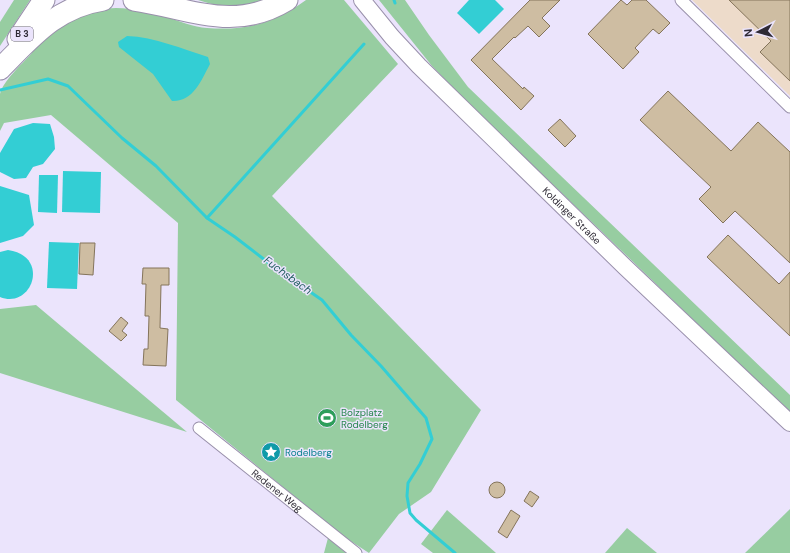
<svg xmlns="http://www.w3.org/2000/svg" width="790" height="553" font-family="'DM Sans',sans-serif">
	<rect width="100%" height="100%" fill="#ebe4fc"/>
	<!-- commercial -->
	<path fill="#eddbca" d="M692 0H790V96Z"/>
	<!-- green -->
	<g fill="#97cda1">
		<path d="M14 0H30L0 46V22Z"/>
		<path d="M198 0H263C243 10 218 7 198 0Z"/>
		<path d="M306 0H344L398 64 272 196 481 410 431 492 399 514 369 553 329 527 305 505 176 400 178 223 51 115 4 123 0 131C0 121 0 103 0 94 3 81 22 64 31 54 35 48 39 42 44 37 62 21 92 8 116 8 133 8 150 13 166 17 179 21 194 27 207 28 246 31 275 23 306 0Z"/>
		<path d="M379 0H405L429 35 468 87 790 395V413L464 99 432 66Z"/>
		<path d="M36 305 187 432 0 373V309Z"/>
		<path d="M790 509V553H745Z"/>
		<path d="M447 510 496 553H433L421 544Z"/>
		<path d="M627 528 657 553H605Z"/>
		<path d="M328 538 346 553H324Z"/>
	</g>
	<!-- water -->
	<g fill="#33ced4">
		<path d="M469 0H495L504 9 479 34 457 13Z"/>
		<path d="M127 36C155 37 182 49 208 57L210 64C201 81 193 102 172 101L153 74 119 47 118 42Z"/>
		<path d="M33 123 50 124 54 137 55 149 43 164 33 167 26 178 14 179 0 172V153L14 129Z"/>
		<path d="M63 171 101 172 100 213 62 212Z"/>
		<path d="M39 175H58L57 213 38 212Z"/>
		<path d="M0 186 29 195 34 225 23 236 0 243Z"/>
		<path d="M49 242 79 243 77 289 47 288Z"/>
		<path d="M8 250C51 256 32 310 0 297V252Z"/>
	</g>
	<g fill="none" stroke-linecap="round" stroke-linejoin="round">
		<!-- stream -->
		<g stroke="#33ced4" stroke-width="3">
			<path d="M394 0 395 3"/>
			<path d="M0 90 48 79 68 86 122 138 156 166 207 218 235 237 274 267 322 300 351 335 381 366 426 418 432 439 420 464 408 483 407 496 410 513 416 520 455 553"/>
			<path d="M207 218 364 44"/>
		</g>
	</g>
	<!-- building -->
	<g fill="#cebda2" stroke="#84745b">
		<path d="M530 0H560L542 18 550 26 539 37 528 26 515 38 514 37 492 59 523 89 524 87 534 96 521 110 471 60Z"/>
		<path d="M621 0 627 5 632 0H646L670 23 659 34 653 29 635 48 639 52 623 69 588 34Z"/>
		<path d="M729 0H790V81L760 52 771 41Z"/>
		<path d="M668 91 731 151 758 122 790 152V263L735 211 723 223 699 199 711 187 640 120Z"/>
		<path d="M560 119 576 136 565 147 548 130Z"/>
		<path d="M728 235 779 284 790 272V336L707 257Z"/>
		<path d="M80 243H95L93 275 79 274Z"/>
		<path d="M143 268H169V285H161L160 328 168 329 166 366 143 365 144 349H148L149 316H145L146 284H142Z"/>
		<path d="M121 317 128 323 122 331 127 335 121 341 109 331Z"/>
		<circle cx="497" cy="490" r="8"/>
		<path d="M530 491 539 497 532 507 524 501Z"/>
		<path d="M511 510 520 516 507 538 498 532Z"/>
	</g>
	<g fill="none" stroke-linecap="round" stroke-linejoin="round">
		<defs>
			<g id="street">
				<path d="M681 0 790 107"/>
				<path id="s1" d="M199 428 356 553"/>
			</g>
			<g id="secondary">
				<path id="s2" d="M362 0 392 37 419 66 625 267 790 423"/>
			</g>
			<g id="highway">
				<path d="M134 0C190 8 233 33 287 0"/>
				<path d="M18 39 44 0"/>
				<path d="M0 69C31 38 56 7 103 0"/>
			</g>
		</defs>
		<!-- street casing -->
		<use href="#street" stroke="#9990ab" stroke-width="13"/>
		<!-- secondary casing -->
		<use href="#secondary" stroke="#9990ab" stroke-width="18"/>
		<!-- highway casing -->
		<use href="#highway" stroke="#9990ab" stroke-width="23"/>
		<!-- street -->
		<use href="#street" stroke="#fff" stroke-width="11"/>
		<!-- secondary -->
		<use href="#secondary" stroke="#fff" stroke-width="16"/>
		<!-- highway -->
		<use href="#highway" stroke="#fff" stroke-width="21"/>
	</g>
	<!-- icons -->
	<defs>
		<symbol id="stadium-disc" viewBox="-11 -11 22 22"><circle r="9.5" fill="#2e9e5b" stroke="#ebe4fc"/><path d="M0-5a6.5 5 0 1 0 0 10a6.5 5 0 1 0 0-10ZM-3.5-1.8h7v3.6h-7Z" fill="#fff"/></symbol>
		<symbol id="sight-disc" viewBox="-11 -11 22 22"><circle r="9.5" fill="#0f9aa8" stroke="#ebe4fc"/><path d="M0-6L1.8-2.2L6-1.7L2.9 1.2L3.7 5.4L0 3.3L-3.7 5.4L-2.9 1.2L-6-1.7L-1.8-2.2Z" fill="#fff"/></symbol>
	</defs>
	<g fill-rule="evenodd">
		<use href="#stadium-disc" x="316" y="407" width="22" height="22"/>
		<use href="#sight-disc" x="260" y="441" width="22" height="22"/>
	</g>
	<g text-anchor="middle" stroke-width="3" stroke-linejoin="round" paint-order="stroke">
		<!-- shield labels -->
		<rect fill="#ebe4fc" stroke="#676271" stroke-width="1" x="11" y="27" width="22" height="14" rx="3"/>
		<g font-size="9" font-weight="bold" fill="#2e2a35">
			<text x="22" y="37">B 3</text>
		</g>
		<!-- street labels -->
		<g font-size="10" fill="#2e2a35" stroke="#ebe4fc">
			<text dy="4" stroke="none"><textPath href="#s2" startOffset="301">Koldinger Straße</textPath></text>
			<text dy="4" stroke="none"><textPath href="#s1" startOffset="100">Redener Weg</textPath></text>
		</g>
		<!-- leisure labels -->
		<g font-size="10" fill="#27864d" stroke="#ebe4fc" text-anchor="start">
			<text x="341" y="416">Bolzplatz<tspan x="341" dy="12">Rodelberg</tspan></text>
		</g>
		<!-- culture labels -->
		<g font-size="10" fill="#0d838f" stroke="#ebe4fc" text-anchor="start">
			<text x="285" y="456">Rodelberg</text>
		</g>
		<!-- water labels -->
		<g font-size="11" font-style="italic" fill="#235f61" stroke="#ebe4fc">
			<text transform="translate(288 275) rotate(36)" y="4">Fuchsbach</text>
		</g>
	</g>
	<!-- north arrow -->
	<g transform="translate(758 32) rotate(264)" stroke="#ebe4fc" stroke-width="3" paint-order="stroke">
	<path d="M0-3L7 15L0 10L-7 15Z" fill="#2e2a35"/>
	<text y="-6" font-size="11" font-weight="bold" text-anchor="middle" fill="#2e2a35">N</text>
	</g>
</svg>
